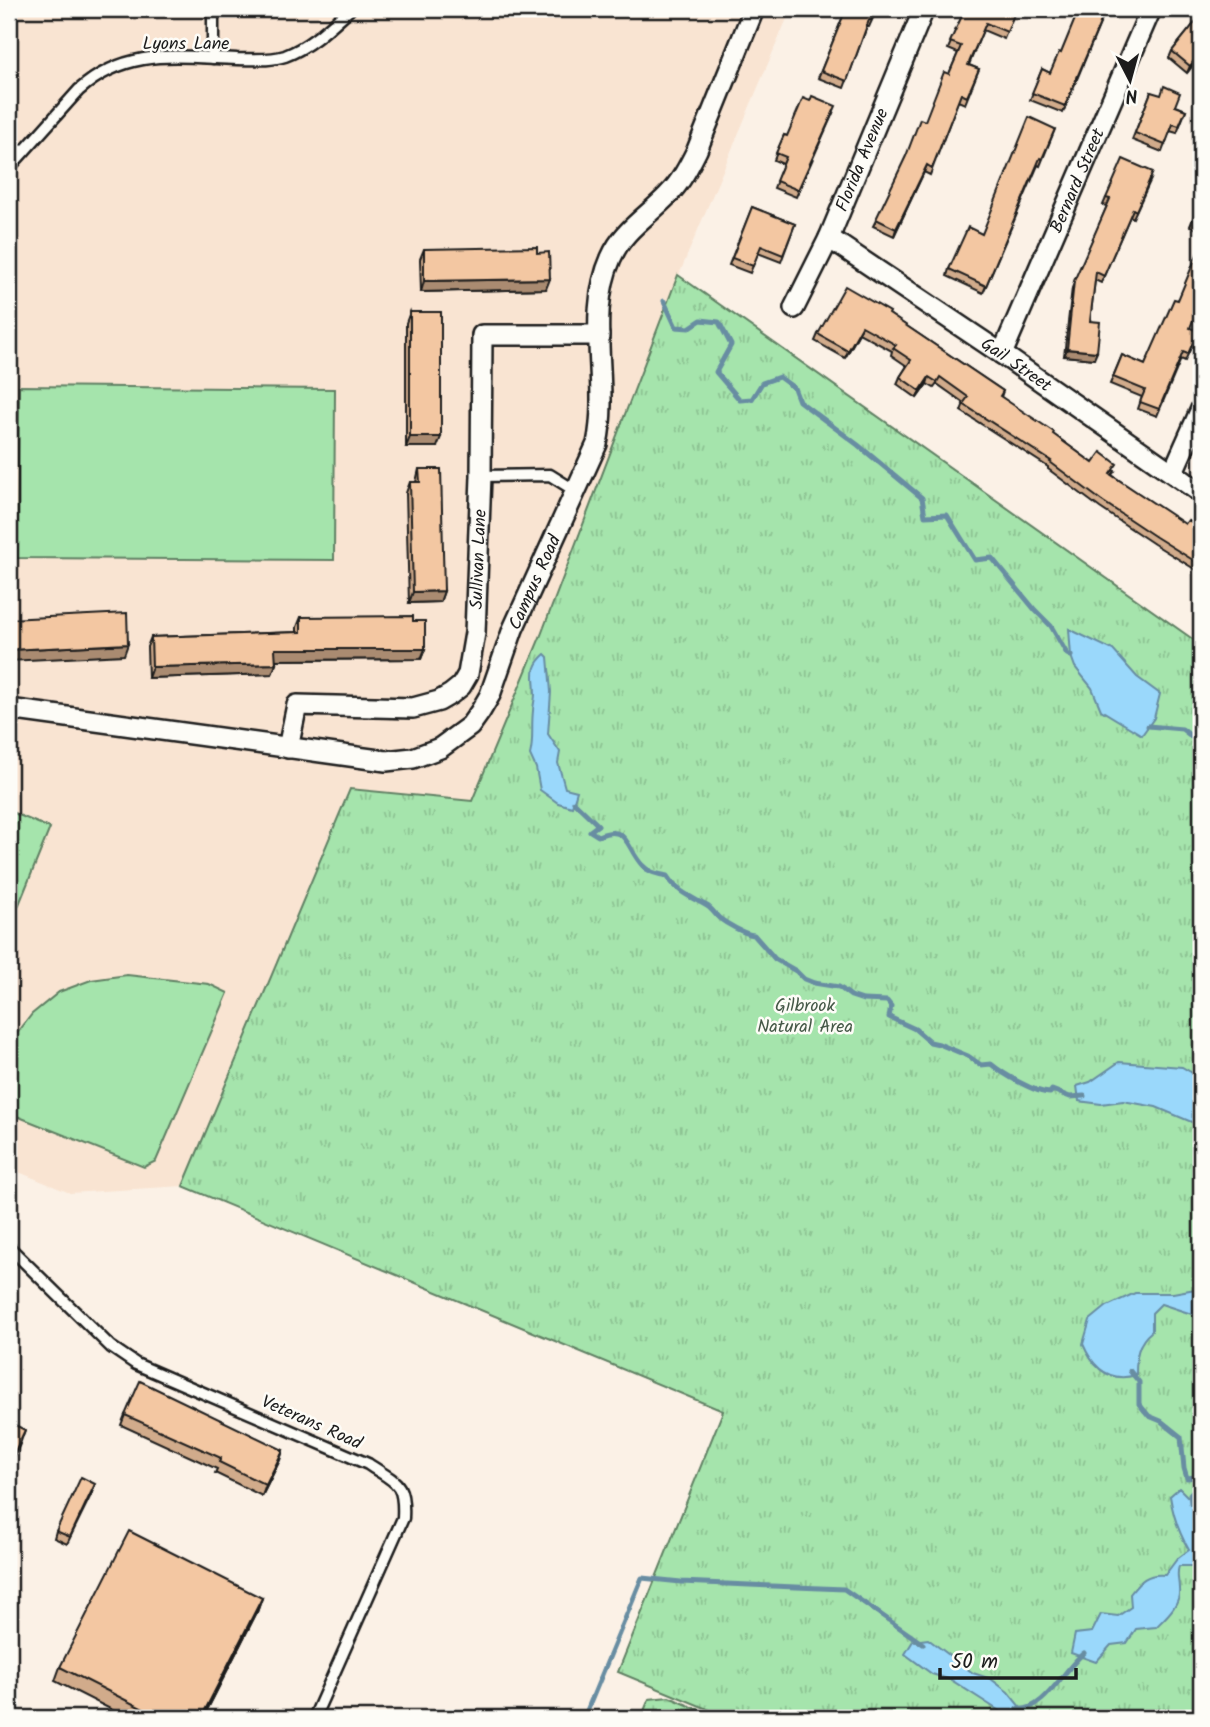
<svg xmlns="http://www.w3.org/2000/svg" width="1210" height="1727" font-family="Kalam,sans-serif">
	<defs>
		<pattern id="wetland-marsh" width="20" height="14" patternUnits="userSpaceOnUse" patternTransform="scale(1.75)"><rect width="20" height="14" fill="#a5e4ac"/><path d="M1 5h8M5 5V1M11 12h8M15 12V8" fill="none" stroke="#8dc393"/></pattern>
		<pattern id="park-tufts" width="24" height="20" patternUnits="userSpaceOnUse" patternTransform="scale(1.75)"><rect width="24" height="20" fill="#a5e4ac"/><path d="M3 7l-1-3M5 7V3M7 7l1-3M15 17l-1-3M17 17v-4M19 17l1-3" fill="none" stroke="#8dc393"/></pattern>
	</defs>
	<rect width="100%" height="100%" fill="#fbf1e6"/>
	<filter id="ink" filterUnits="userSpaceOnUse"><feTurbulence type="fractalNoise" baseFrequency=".0143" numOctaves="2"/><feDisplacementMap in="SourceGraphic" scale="14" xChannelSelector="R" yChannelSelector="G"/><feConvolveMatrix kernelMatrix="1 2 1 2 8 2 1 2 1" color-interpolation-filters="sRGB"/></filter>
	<g filter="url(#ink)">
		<!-- built -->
		<path fill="#f9e4d2" d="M9 9H791L665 308 541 635 472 802 349 789 183 1186 70 1193 9 1168Z"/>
		<!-- wetland -->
		<path fill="url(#wetland-marsh)" stroke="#608064" stroke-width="2" d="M669 1697 718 1718H641L649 1699Z"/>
		<!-- park -->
		<path fill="url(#park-tufts)" stroke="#608064" stroke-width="2" d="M678 275 1201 645V1718H729L618 1672 723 1411 183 1186 350 789 472 801 541 635Z"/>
		<!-- garden -->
		<g fill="#a5e4ac" stroke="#608064" stroke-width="2">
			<path d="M19 386 335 389 334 560 17 558Z"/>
			<path d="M9 811 50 828 9 929Z"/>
			<path d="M127 975 209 984 228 993 156 1161 144 1167 9 1113V1044L32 1014 59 992 91 980Z"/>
		</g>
		<!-- water -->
		<g fill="#9ad8fb" stroke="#688da2" stroke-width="2">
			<path d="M1069 629 1113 650 1137 677 1160 694 1154 718 1142 735 1101 710 1092 688 1075 667 1071 656Z"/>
			<path d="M545 654 548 657 551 692 548 734 560 752 558 763 565 788 577 791 572 807 558 803 540 790 536 768 530 755C534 740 531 727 533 711 533 705 535 700 535 694 535 676 529 668 545 654Z"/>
			<path d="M1119 1062 1182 1067 1201 1078V1126L1156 1107 1123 1101 1101 1104 1079 1101 1077 1086 1090 1082Z"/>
			<path d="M1201 1288V1317L1161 1304 1152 1313V1331C1137 1343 1136 1356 1136 1375 1109 1383 1093 1368 1083 1344L1090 1320 1107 1306 1135 1293H1173Z"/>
			<path d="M1179 1488 1201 1510V1566H1179C1176 1575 1179 1580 1179 1589 1181 1604 1166 1617 1156 1627L1136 1629 1127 1643 1111 1645 1096 1662 1071 1653 1075 1634 1092 1632 1101 1614 1118 1616 1131 1607 1130 1594C1140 1581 1147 1573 1165 1575L1177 1559 1189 1550C1179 1533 1173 1516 1170 1496Z"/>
			<path d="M928 1639 973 1673 991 1679 1008 1692 1029 1718H1002L1001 1712 951 1680 932 1674 905 1654 913 1641Z"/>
		</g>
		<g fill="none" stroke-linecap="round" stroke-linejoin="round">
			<!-- stream -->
			<g stroke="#688da2" stroke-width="5">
				<path d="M664 301 676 327 689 328 701 320 719 322 731 345 716 372 740 400 752 399 762 383 779 377 794 388 799 401 858 445 922 498 925 516 947 515 975 560 992 558 1035 610 1051 626 1067 654 1071 656"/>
				<path d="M1148 726 1182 729 1201 744"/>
				<path d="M574 802 598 825 590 831 598 836C628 823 626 848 642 865 649 873 658 874 667 876 677 892 691 897 707 906 712 909 715 914 719 918 727 924 744 934 754 935L775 959 796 971 804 979 814 983 839 987 851 996 863 1000 887 1001 891 1006 889 1017 915 1029 930 1042 939 1044 968 1056 981 1065 991 1064C1003 1074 1035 1093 1050 1093L1052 1090 1070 1097 1084 1096"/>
				<path d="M1130 1371 1139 1382V1404L1149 1416 1161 1421 1181 1437 1184 1468 1187 1478 1195 1477 1196 1488 1190 1494 1191 1503"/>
				<path d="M1017 1709C1044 1713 1064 1668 1084 1653"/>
				<path d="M584 1718 642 1578 681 1582 844 1589 923 1644"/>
			</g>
			<defs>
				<g id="lane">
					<path d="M213 58V9"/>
					<path d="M9 150 24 151"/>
					<path d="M9 168 79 90C128 47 176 57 237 59 252 59 270 61 285 56 310 47 331 26 350 9"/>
					<path d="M481 476 550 475 574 490"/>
					<path d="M9 1247 111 1347 136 1364 368 1464C396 1483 405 1481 403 1518L314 1718"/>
				</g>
				<g id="street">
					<path id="s1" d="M829 238 1002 354 1201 493"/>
					<path id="s2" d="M794 308 829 238 924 9"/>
					<path id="s3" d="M1002 354 1151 9"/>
					<path d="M1173 472 1201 409"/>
					<path id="s4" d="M9 709 386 761 413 758 440 748 470 726 480 712 490 695 513 629 597 444C610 383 585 316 611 258 623 230 648 216 668 195 681 182 689 166 697 150L754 9"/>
					<path id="s5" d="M288 748 297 705 413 708 439 701 451 694 461 686 468 674 475 633 481 476 482 335H599"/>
				</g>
			</defs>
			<!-- lane casing -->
			<use href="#lane" stroke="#1c1c1c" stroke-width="15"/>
			<!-- street casing -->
			<use href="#street" stroke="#1c1c1c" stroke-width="24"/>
			<!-- lane -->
			<use href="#lane" stroke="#fdfcf7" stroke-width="10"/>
			<!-- street -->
			<use href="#street" stroke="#fdfcf7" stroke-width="19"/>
		</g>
		<!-- wall -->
		<g fill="#d1ab8b" stroke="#1c1c1c" stroke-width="2">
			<path d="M846 9H877L869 27H867L844 88 818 78Z"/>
			<path d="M965 9H1016L1004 39 983 30 969 65 979 69 965 104 958 101 930 175 924 172 894 236 873 226 949 74 958 53 948 49Z"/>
			<path d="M1106 9 1063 113 1030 100 1042 69 1050 73 1061 53Z"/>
			<path d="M1201 15V55L1187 73 1169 58 1172 51Z"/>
			<path d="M1151 92 1176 106 1186 110 1177 133 1170 131 1162 152 1132 140Z"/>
			<path d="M833 113 796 197 774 188 783 164 774 160 784 135 787 136Z"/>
			<path d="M1055 129 1040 166 1038 165 983 293 947 276 949 269 982 234Z"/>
			<path d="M1151 179 1133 218 1130 216 1101 283 1095 280 1090 321 1094 359 1064 356 1072 288 1107 206 1103 205 1106 198Z"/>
			<path d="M1201 199V231L1190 226Z"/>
			<path d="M752 207 795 224 781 262 758 253 750 273 729 265Z"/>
			<path d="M424 249 537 253 546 289 421 292 420 259Z"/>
			<path d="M1178 300 1195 338 1185 361 1181 359 1157 416 1138 409 1142 397 1110 384 1122 355 1145 365Z"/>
			<path d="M410 312 437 447H406V323Z"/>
			<path d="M889 314 1003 391 1001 397 1093 463 1115 471 1112 475 1201 538V573L1154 544 1100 508 1048 469V467L961 411 964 403 937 384 934 388 927 384 917 398 897 384 900 377 907 366 891 355 892 351 859 333 845 358 815 341 818 334Z"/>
			<path d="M419 469 444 591 440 602 409 603 406 493 410 482H416Z"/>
			<path d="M301 617 413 621 425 649 421 659 276 660V664L272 674 148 678 147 647 151 637 297 632V627Z"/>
			<path d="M125 1415 283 1450 280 1460 262 1496 215 1473 217 1469 121 1425Z"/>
			<path d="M93 1491 67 1544 54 1538 56 1531Z"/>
			<path d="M262 1598 257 1612 203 1718H128L55 1681 60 1667Z"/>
		</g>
		<!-- shaded-wall -->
		<g fill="#aa8b71" stroke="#1c1c1c" stroke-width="2">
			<path d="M1201 51V55L1187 73 1190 66Z"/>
			<path d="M927 165 924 172 894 236 896 229Z"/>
			<path d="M550 279 546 289 421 292 424 281Z"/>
			<path d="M862 326 859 333 845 358 848 351Z"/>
			<path d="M1067 349 1097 352 1094 359 1064 356Z"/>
			<path d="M929 377 927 384 917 398 920 391Z"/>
			<path d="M410 437H441L437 447H406Z"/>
			<path d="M444 591 440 602 409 603 413 592Z"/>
			<path d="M128 644 124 655 9 661V650Z"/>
			<path d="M275 649H425L421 659 272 660Z"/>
			<path d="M276 664 272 674 148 678 152 667Z"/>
			<path d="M25 1430 20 1444 9 1468V1464Z"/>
			<path d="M283 1450 280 1460 262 1496 266 1485Z"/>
			<path d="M262 1598 257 1612 203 1718H201Z"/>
		</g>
		<!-- building -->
		<g fill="#f3c7a2" stroke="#1c1c1c" stroke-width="2">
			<path d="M846 9H876L871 20H869L847 81 821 71Z"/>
			<path d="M965 9H1016L1007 32 986 23 968 65 979 69 967 97 961 94 932 168 927 165 896 229 876 219 906 156 920 119 925 121 944 72 949 74 961 46 950 42Z"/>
			<path d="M1079 9H1106L1065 106 1032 93 1042 69 1050 73 1059 52 1061 53Z"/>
			<path d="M1201 15V51L1190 66 1172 51Z"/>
			<path d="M1164 86 1180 93 1175 106 1186 110 1179 126 1173 124 1165 145 1135 133 1151 92 1161 95Z"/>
			<path d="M812 96 836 106 798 190 776 181 786 157 776 153 784 135 787 136 803 98 810 101Z"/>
			<path d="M1029 117 1055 129 1042 159 1040 158 986 286 949 269 968 227 982 234Z"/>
			<path d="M1123 159 1153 172 1136 211 1133 209 1104 276 1096 272 1090 321 1100 322 1097 352 1067 349 1074 281 1110 199 1106 198Z"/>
			<path d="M1201 199V223L1193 219Z"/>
			<path d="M752 207 795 224 783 255 761 246 753 266 732 258Z"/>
			<path d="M1201 245V301L1190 328 1198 331 1188 354 1183 352 1159 409 1140 402 1145 390 1113 377 1122 355 1145 365 1174 299 1178 300Z"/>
			<path d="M537 247V253L549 252 550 279 424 281V249Z"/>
			<path d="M845 286 890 312 889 314 1003 391 1000 396 1054 432 1053 434 1093 463 1101 452 1117 464 1110 474 1185 524 1188 520 1201 528 1196 535 1201 538V565L1156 537 1102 501 1050 462 1051 461 963 404 968 397 940 377 937 382 929 377 920 391 900 377 911 360 893 348 896 345 862 326 848 351 818 334Z"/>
			<rect x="410" y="312" width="31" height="125"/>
			<path d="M419 469H441L444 591 413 592 410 482H420Z"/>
			<path d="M127 613 128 644 9 650V619Z"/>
			<path d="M413 616V621H425V649H275L276 664 152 667 151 637 301 632V617Z"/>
			<path d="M140 1381 283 1450 266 1485 219 1462 221 1458 125 1415Z"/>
			<path d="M9 1422 25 1430 9 1464Z"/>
			<path d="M81 1477 95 1484 70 1537 56 1531Z"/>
			<path d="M129 1531 262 1598 201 1718H161L60 1667Z"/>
		</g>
	</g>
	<g text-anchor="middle" stroke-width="5" stroke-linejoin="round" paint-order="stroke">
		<!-- street labels -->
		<g font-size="18" fill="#1c1c1c" stroke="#fdfcf7">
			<text x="186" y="49">Lyons Lane</text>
			<text dy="6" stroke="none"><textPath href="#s2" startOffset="163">Florida Avenue</textPath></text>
			<text dy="6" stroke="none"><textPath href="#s3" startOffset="189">Bernard Street</textPath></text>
			<text dy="6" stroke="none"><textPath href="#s1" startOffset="226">Gail Street</textPath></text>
			<text dy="6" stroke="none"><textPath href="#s5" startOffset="343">Sullivan Lane</textPath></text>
			<text dy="6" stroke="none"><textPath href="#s4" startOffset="632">Campus Road</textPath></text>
			<text transform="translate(312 1422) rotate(24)" y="6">Veterans Road</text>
		</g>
		<!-- park labels -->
		<g font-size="18" fill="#455847" stroke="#fdfcf7">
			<text x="805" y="1011">Gilbrook<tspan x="805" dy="21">Natural Area</tspan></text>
		</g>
	</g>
	<!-- margin -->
	<rect width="1210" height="1727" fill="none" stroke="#fdfcf7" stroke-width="35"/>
	<rect x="18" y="18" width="1175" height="1692" fill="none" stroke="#1c1c1c" stroke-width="2.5" filter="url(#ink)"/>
	<!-- north arrow -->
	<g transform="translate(1130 80) rotate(174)" stroke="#fdfcf7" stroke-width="5" paint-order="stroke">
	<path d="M0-5L12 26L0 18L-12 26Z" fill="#1c1c1c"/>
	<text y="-10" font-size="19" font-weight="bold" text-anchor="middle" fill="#1c1c1c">N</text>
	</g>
	<!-- scale -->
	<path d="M940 1668v10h136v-10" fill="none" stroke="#1c1c1c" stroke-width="3.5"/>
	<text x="951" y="1668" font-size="21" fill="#1c1c1c" stroke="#fdfcf7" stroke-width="5" paint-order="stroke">50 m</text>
</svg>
